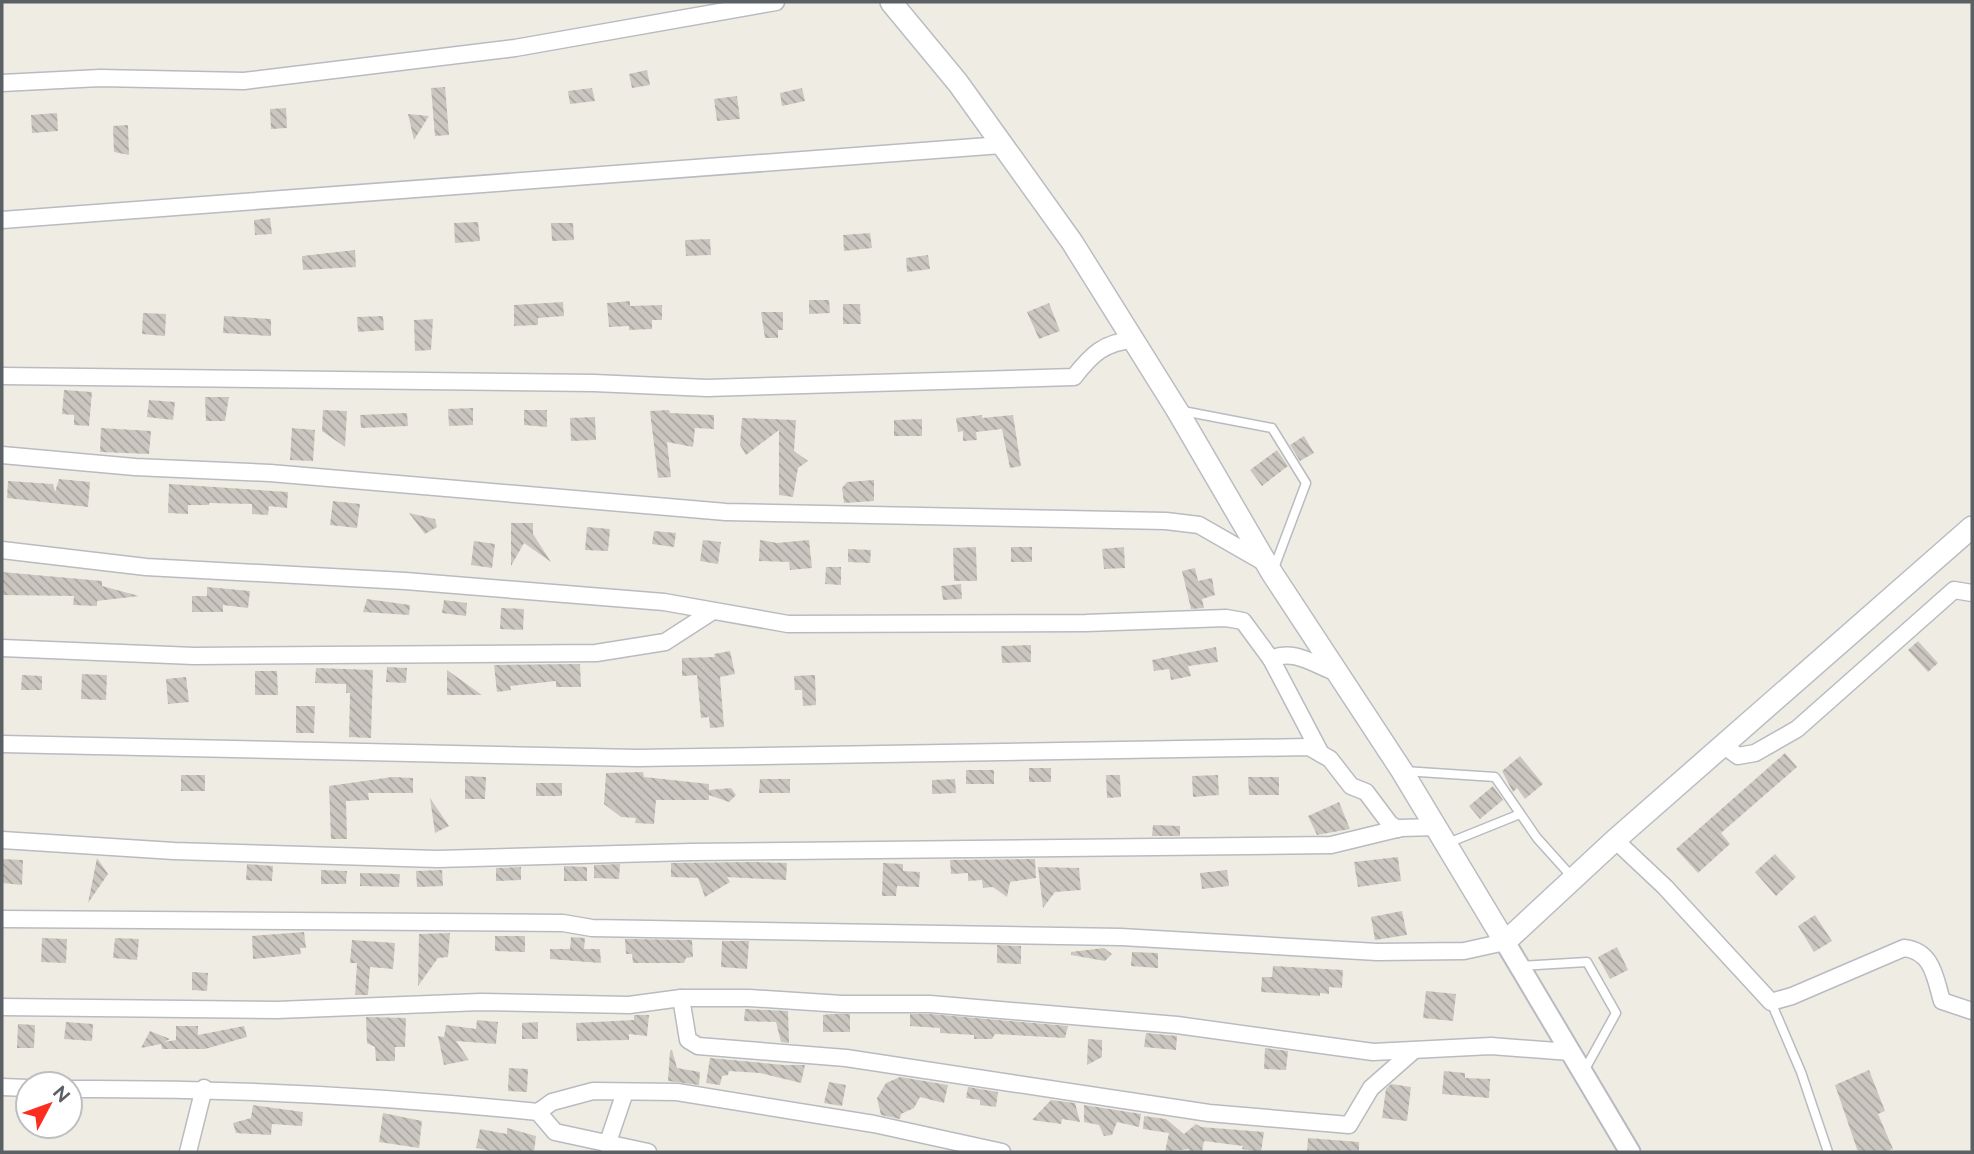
<svg xmlns="http://www.w3.org/2000/svg" width="1974" height="1154" font-family="Raleway,sans-serif">
	<defs>
		<pattern id="building-back-hatch" width="6" height="6" patternUnits="userSpaceOnUse" patternTransform="scale(1.75)"><rect width="6" height="6" fill="#cbc7c0"/><path d="M-1 5l2 2M0 0l6 6M5-1l2 2" fill="none" stroke="#a8a5a0"/></pattern>
	</defs>
	<rect width="100%" height="100%" fill="#efede3"/>
	<!-- building -->
	<g fill="url(#building-back-hatch)">
		<path d="M647 70 650 85 632 88 629 74Z"/>
		<path d="M445 87 449 135 435 136 431 88Z"/>
		<path d="M592 88 595 101 570 104 568 91Z"/>
		<path d="M802 88 805 101 782 106 780 93Z"/>
		<path d="M737 96 740 119 717 121 714 99Z"/>
		<path d="M286 108 287 128 271 129 270 109Z"/>
		<path d="M57 113 58 131 32 133 31 115Z"/>
		<path d="M408 114 429 116 414 140Z"/>
		<path d="M128 125 129 155 114 152 113 126Z"/>
		<path d="M270 218 272 234 255 235 254 220Z"/>
		<path d="M478 222 480 241 455 243 454 223Z"/>
		<path d="M551 223H573L574 240 552 241Z"/>
		<path d="M870 233 872 248 844 251 843 235Z"/>
		<path d="M710 239 711 255 686 256 685 240Z"/>
		<path d="M355 250 356 267 303 270 302 256Z"/>
		<path d="M928 255 930 269 907 272 906 258Z"/>
		<path d="M809 300H829L830 313 809 314Z"/>
		<path d="M630 301V306L662 305V320H652V329L629 330V326L609 327 607 303Z"/>
		<path d="M563 302 564 316 538 318V325L514 326V305Z"/>
		<path d="M1049 303 1060 331 1039 339 1027 312Z"/>
		<path d="M843 304H860L861 324H843Z"/>
		<path d="M761 312H783V330H778V338H765Z"/>
		<path d="M143 313 166 314 165 336 142 334Z"/>
		<path d="M224 316 271 319V336L223 333Z"/>
		<path d="M383 316 384 330 358 332 357 317Z"/>
		<path d="M433 319 431 350 415 351 414 320Z"/>
		<path d="M64 390 92 392 89 426 74 425V415L62 414Z"/>
		<path d="M205 397H229L225 421H206Z"/>
		<path d="M149 400 175 402 173 420 147 417Z"/>
		<path d="M473 408V425L449 426 448 409Z"/>
		<path d="M323 410 347 411 345 447 322 431Z"/>
		<path d="M524 410H547V427L524 425Z"/>
		<path d="M669 410 670 413 714 415V429L695 428 693 447 667 442 671 477 658 478 650 411Z"/>
		<path d="M407 413 408 426 361 428 360 415Z"/>
		<path d="M982 415V418L1013 415 1021 466 1010 468 1002 429 976 432 977 440 963 441V431L958 432 956 418Z"/>
		<path d="M595 417 596 440 571 441 570 418Z"/>
		<path d="M742 418 796 420 794 451 808 461 798 468 793 497 779 495V430L746 455 740 445Z"/>
		<path d="M922 419V436H894V420Z"/>
		<path d="M101 428 151 431 149 454 100 452Z"/>
		<path d="M292 428 315 430 313 461 290 460Z"/>
		<path d="M1304 436 1314 453 1300 461 1290 445Z"/>
		<path d="M1277 450 1288 466 1262 486 1250 470Z"/>
		<path d="M59 479 90 482 88 507 7 498 8 481 53 484 55 492Z"/>
		<path d="M874 480V501L844 503 842 488 847 482Z"/>
		<path d="M169 484 288 492 287 508 269 506 268 515 252 514V504L209 503V505H188V514L168 513Z"/>
		<path d="M333 501 360 504 357 528 330 525Z"/>
		<path d="M409 513 435 519 437 527 425 534Z"/>
		<path d="M511 523H533V534L551 562 524 543 511 566Z"/>
		<path d="M587 527 610 529 608 551 585 550Z"/>
		<path d="M654 531 676 533 674 547 652 544Z"/>
		<path d="M703 540 721 542 718 564 700 561Z"/>
		<path d="M760 540 777 543 809 540 812 568 790 570 789 562 759 561Z"/>
		<path d="M474 541 495 544 492 568 471 565Z"/>
		<path d="M976 547 977 581H954L953 548Z"/>
		<rect x="1011" y="547" width="21" height="15"/>
		<path d="M1124 547 1125 568 1104 569 1102 549Z"/>
		<path d="M848 549 871 550 870 563 848 562Z"/>
		<path d="M826 567H841V585L825 584Z"/>
		<path d="M1195 568 1198 581 1212 578 1215 595 1202 599 1204 608 1191 609 1182 571Z"/>
		<path d="M2 572 102 581V586L139 596 97 601V606L73 605 74 596 2 595Z"/>
		<path d="M961 584 962 599 943 600 941 586Z"/>
		<path d="M207 587 250 591 248 608 223 605V612H192V596H207Z"/>
		<path d="M367 599 410 605 409 615 363 612Z"/>
		<path d="M444 600 467 603 466 616 442 613Z"/>
		<path d="M501 608 524 609 523 630 500 629Z"/>
		<path d="M1918 641 1938 663 1928 672 1908 650Z"/>
		<path d="M1031 645V662L1002 663 1001 646Z"/>
		<path d="M1216 647 1218 662 1188 666 1191 676 1171 680 1169 669 1154 671 1152 660Z"/>
		<path d="M730 651 735 674 720 677 724 727 710 728 709 717 701 718 697 675 682 676V658L715 657 714 654Z"/>
		<path d="M580 664 581 687H556V681L510 686 511 690 497 692 494 665Z"/>
		<path d="M387 667 407 668 406 683 386 682Z"/>
		<path d="M316 668 373 670 371 738 349 737 350 693H346V684L315 683Z"/>
		<path d="M447 670 482 695H447Z"/>
		<path d="M255 671H277L278 695H255Z"/>
		<path d="M82 674 107 675 106 700 81 699Z"/>
		<path d="M22 675 42 676V690H21Z"/>
		<path d="M815 675 816 705 803 706 802 690H795L794 676Z"/>
		<path d="M186 677 189 702 168 704 166 679Z"/>
		<path d="M296 706H315L314 733H296Z"/>
		<path d="M1785 753 1797 767 1721 833 1730 844 1698 873 1676 849Z"/>
		<path d="M1520 756 1543 784 1525 799 1517 788 1513 792 1502 771Z"/>
		<rect x="1029" y="768" width="22" height="14"/>
		<rect x="966" y="770" width="28" height="14"/>
		<path d="M643 772 644 777 709 784V790L731 788 736 795 729 802 709 795V800H656L654 824 635 823 636 818 621 817 604 804 606 773Z"/>
		<rect x="181" y="775" width="24" height="16"/>
		<path d="M1106 775H1120L1121 797 1107 798Z"/>
		<path d="M1218 775 1219 795 1193 797 1192 776Z"/>
		<path d="M465 776 486 777 485 799H465Z"/>
		<path d="M392 777 413 778V793H368L369 800 346 801 347 839H331L329 786Z"/>
		<path d="M1248 777H1279V795H1249Z"/>
		<path d="M760 779H790V793H759Z"/>
		<path d="M955 779 956 793 932 794V780Z"/>
		<rect x="536" y="783" width="26" height="13"/>
		<path d="M1493 786 1503 800 1480 819 1469 806Z"/>
		<path d="M430 798 449 826 435 833Z"/>
		<path d="M1339 802 1350 829 1317 835 1308 816Z"/>
		<path d="M1153 825 1180 826V836H1152Z"/>
		<path d="M1775 854 1796 877 1776 896 1755 872Z"/>
		<path d="M1398 857 1401 881 1358 887 1354 862Z"/>
		<path d="M97 858 108 874 88 903Z"/>
		<path d="M2 859 23 860 22 885 2 883Z"/>
		<path d="M1035 859 1036 878 1010 882 1007 897 993 887 983 888 982 880 968 881V873L951 874 950 860Z"/>
		<path d="M754 862 787 863 786 880 727 877 730 882 705 897 698 878 671 877V863Z"/>
		<path d="M883 863 903 864V871L920 872 919 887 897 886 896 896H882Z"/>
		<path d="M247 864 273 866 272 881 246 880Z"/>
		<path d="M620 864 619 879 594 878V865Z"/>
		<path d="M564 866 587 867V881H564Z"/>
		<path d="M521 867V880L496 881V868Z"/>
		<path d="M1038 867 1079 868 1081 890 1055 892 1043 908Z"/>
		<path d="M321 870 347 871 346 884H321Z"/>
		<path d="M442 870 443 886 417 887 416 871Z"/>
		<path d="M1227 870 1229 886 1202 889 1200 873Z"/>
		<path d="M360 873 400 874 399 887 360 886Z"/>
		<path d="M1402 911 1407 935 1375 940 1371 917Z"/>
		<path d="M1815 915 1832 941 1814 952 1798 926Z"/>
		<path d="M304 932 306 948H300L301 954 253 959 252 936Z"/>
		<path d="M450 933 448 957 438 958 418 986 419 934Z"/>
		<path d="M495 936H525V952L495 951Z"/>
		<path d="M571 937 585 938 584 949H600L601 963 550 959V949H570Z"/>
		<path d="M42 938 67 939 66 963 41 962Z"/>
		<path d="M115 938 139 939 137 960 113 958Z"/>
		<path d="M625 939 692 940 693 957 686 958 684 963H633L632 954H626Z"/>
		<path d="M352 940 395 943 393 969 370 967 368 995H355L357 963H350Z"/>
		<path d="M722 941H749L747 969 721 967Z"/>
		<path d="M997 945 1021 946V964L997 963Z"/>
		<path d="M1617 947 1628 970 1610 979 1598 957Z"/>
		<path d="M1104 948 1112 954 1105 961 1071 955V952Z"/>
		<path d="M1132 952 1158 953V968L1131 966Z"/>
		<path d="M1273 966 1343 970 1342 988 1329 987V994L1320 993V996L1261 992 1262 977H1272Z"/>
		<path d="M192 972 208 973 207 991 192 990Z"/>
		<path d="M1426 991 1456 994 1453 1021 1423 1018Z"/>
		<path d="M745 1009 788 1011 789 1043 781 1042 776 1022 744 1021Z"/>
		<path d="M831 1014H850V1032H823V1015Z"/>
		<path d="M910 1014H930L1068 1026 1065 1038 995 1034 992 1039H974V1035L940 1033V1028L910 1026Z"/>
		<path d="M634 1015H649L647 1036 629 1034V1040L577 1041 576 1023 634 1020Z"/>
		<path d="M366 1017 406 1018 405 1047H395V1061H376L375 1047 367 1043Z"/>
		<path d="M477 1020 498 1022 496 1044 456 1041 469 1060 444 1065 438 1036 444 1037 446 1025 476 1029Z"/>
		<path d="M66 1022 93 1024 92 1041 64 1039Z"/>
		<path d="M538 1022V1039H522V1023Z"/>
		<path d="M18 1024 35 1025 34 1048H17Z"/>
		<path d="M176 1026H198V1035L244 1026 247 1037 205 1049H162L161 1044 141 1048 150 1031 170 1039 164 1042 176 1040Z"/>
		<path d="M1146 1033 1177 1036 1176 1050 1144 1047Z"/>
		<path d="M1088 1039 1102 1040V1057L1087 1065Z"/>
		<path d="M1265 1048 1288 1051 1286 1070 1264 1069Z"/>
		<path d="M672 1050 677 1068 700 1072 699 1085 668 1081 670 1051Z"/>
		<path d="M710 1058 784 1065H805L801 1083 760 1073 729 1071 728 1075 722 1076 720 1085 706 1083Z"/>
		<path d="M509 1068 528 1069 527 1092 508 1091Z"/>
		<path d="M1869 1070 1885 1111 1878 1114 1893 1149 1884 1152H1858L1835 1085Z"/>
		<path d="M1444 1071 1465 1073V1078L1490 1079 1489 1098 1442 1094Z"/>
		<path d="M900 1077 948 1085 944 1103 920 1097 914 1108 901 1114 900 1119 881 1115 877 1098 886 1083Z"/>
		<path d="M829 1082 846 1085 842 1106 824 1103Z"/>
		<path d="M1391 1084 1411 1087 1407 1121 1382 1118 1386 1089Z"/>
		<path d="M968 1087 998 1092 996 1107 980 1105V1100L966 1098Z"/>
		<path d="M1051 1100 1075 1103 1080 1122 1062 1119 1061 1124 1032 1120Z"/>
		<path d="M253 1105 303 1112 302 1126 272 1124 271 1135 236 1133 233 1123 251 1118Z"/>
		<path d="M1084 1105 1141 1114 1139 1127 1117 1122 1112 1135 1104 1136 1099 1125 1084 1122Z"/>
		<path d="M383 1113 422 1121 419 1148 379 1142Z"/>
		<path d="M1144 1116 1166 1119 1184 1134 1196 1124 1201 1127 1264 1132 1261 1152 1242 1149 1243 1146 1204 1141 1202 1152H1190L1189 1149 1165 1152 1169 1133 1143 1129Z"/>
		<path d="M507 1128 536 1136 534 1152H496L476 1148 480 1129 507 1134Z"/>
		<path d="M1308 1138 1359 1142V1152H1307Z"/>
	</g>
	<g fill="none" stroke-linecap="round" stroke-linejoin="round">
		<defs>
			<g id="service">
				<path d="M1183 411 1272 428 1306 483 1274 568"/>
				<path d="M1404 771 1495 777 1537 838 1573 878"/>
				<path d="M1448 843 1520 814"/>
				<path d="M1521 966 1587 962 1616 1013 1584 1071"/>
				<path d="M1771 1002 1801 1072 1828 1152"/>
			</g>
			<g id="minor">
				<path d="M2 83 100 78 244 81 515 48 776 2"/>
				<path d="M2 220 1002 145"/>
				<path d="M2 376 594 383 707 388 1074 377C1091 355 1104 342 1133 340"/>
				<path d="M2 455 135 467 270 473 726 512 1166 521 1199 525 1267 564"/>
				<path d="M2 550 146 567 405 581 664 602 788 624 1086 623 1226 618 1243 621 1271 659C1293 648 1315 665 1337 673"/>
				<path d="M2 648 194 656 596 653 665 642 713 611"/>
				<path d="M1271 659 1321 754"/>
				<path d="M2 744 637 758 1309 747 1330 759 1351 786 1366 792 1390 824 1398 829"/>
				<path d="M1723 745 1738 756 1755 753 1797 729 1954 590 1972 593"/>
				<path d="M2 840 174 851 437 859 691 852 1331 845 1401 828 1436 827"/>
				<path d="M1615 840 1665 887 1771 1002 1792 996 1904 948C1933 951 1935 978 1942 1001L1972 1011"/>
				<path d="M2 919 563 923 592 928 1121 937 1377 952 1464 951 1505 942"/>
				<path d="M681 998 688 1040 698 1046 846 1058 1209 1113 1349 1125 1371 1088 1412 1052"/>
				<path d="M2 1007 277 1010 481 1002 629 1005 681 998H749L842 1004H930L1177 1025 1373 1052 1491 1046 1570 1052"/>
				<path d="M2 1087 28 1088"/>
				<path d="M70 1089C227 1088 382 1096 538 1112L555 1132 648 1152"/>
				<path d="M538 1112 552 1102 593 1091 677 1092 874 1124 1002 1152"/>
				<path d="M607 1145 625 1092"/>
				<path d="M188 1152 204 1088"/>
			</g>
			<path id="tertiary" d="M1505 942 1630 1152"/>
			<path id="secondary" d="M891 2 958 83 1072 242 1177 410 1272 573 1402 771 1505 942 1615 840 1972 527"/>
		</defs>
		<!-- service casing -->
		<use href="#service" stroke="#b8bbc1" stroke-width="11"/>
		<!-- minor casing -->
		<use href="#minor" stroke="#b8bbc1" stroke-width="19"/>
		<!-- tertiary casing -->
		<use href="#tertiary" stroke="#b8bbc1" stroke-width="23"/>
		<!-- secondary casing -->
		<use href="#secondary" stroke="#b9bdc3" stroke-width="24"/>
		<!-- service -->
		<use href="#service" stroke="#fff" stroke-width="8"/>
		<!-- minor -->
		<use href="#minor" stroke="#fff" stroke-width="16"/>
		<!-- tertiary -->
		<use href="#tertiary" stroke="#fff" stroke-width="19"/>
		<!-- secondary -->
		<use href="#secondary" stroke="#fff" stroke-width="21"/>
	</g>
	<!-- border -->
	<rect width="1974" height="1154" fill="none" stroke="#5b6065" stroke-width="7"/>
	<!-- north arrow -->
	<g transform="translate(49 1105) rotate(49)"><circle r="33" fill="#ffffff" stroke="#bdbfc1" stroke-width="2"/>
	<path d="M0-5L12 26L0 18L-12 26Z" fill="#fa2d1e"/>
	<text y="-10" font-size="19" font-weight="bold" text-anchor="middle" fill="#5b6065">N</text>
	</g>
</svg>
